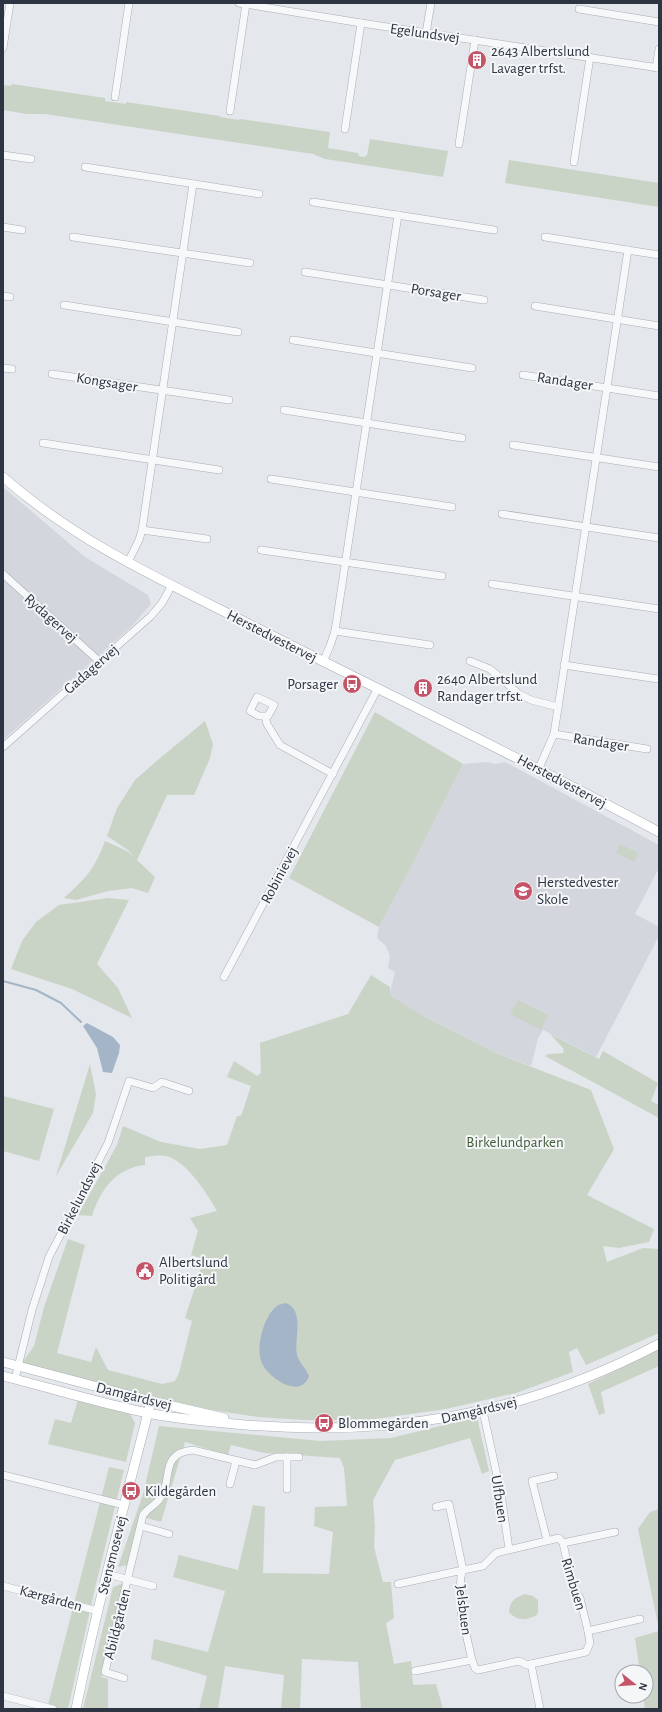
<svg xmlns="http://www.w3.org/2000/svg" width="662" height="1712" font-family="'Alegreya Sans',sans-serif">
	<rect width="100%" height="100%" fill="#e4e7eb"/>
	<!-- built -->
	<g fill="#d3d6dd">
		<path d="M3 487 85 557 148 595 151 604 133 625 3 740Z"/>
		<path d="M487 762 495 764 505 762 659 845V868L635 914 659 927V936L596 1057 543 1030 538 1038 531 1066 496 1053 425 1017 393 997 390 992 395 972 388 968 390 956 386 946 377 938 379 927 411 867 463 764Z"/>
	</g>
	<!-- green -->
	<g fill="#cad4c6">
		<path d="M12 84 105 98V101L126 104V102L220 116V117L239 120 240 119 330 132 328 148 358 153 359 156 364 157 367 155 370 139 448 151 443 177 325 159 313 154 45 114H27L3 110V85L11 86Z"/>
		<path d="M509 160 659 183V207L505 183Z"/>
		<path d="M375 712 463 764 411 867 379 927 289 878Z"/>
		<path d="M205 721 213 744 210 758 194 795H167L137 860 155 877 148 893 132 888 108 891 76 900 64 898C87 877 94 870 105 841L127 851 134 857 128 850 107 836 117 808 135 780 159 759Z"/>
		<path d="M620 844 638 853 634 862 616 853Z"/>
		<path d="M108 898 129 900 97 964 118 988 132 1018 72 989 11 969 22 941 36 922 59 905Z"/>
		<path d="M371 975 390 987V992L393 997 425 1017 496 1053 591 1090 614 1149 587 1195 654 1229 649 1242 619 1248 603 1246 607 1262 643 1248 659 1249V1333L586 1365 577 1348 569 1352 573 1372 516 1393 446 1409 368 1420H304L258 1417 192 1407 22 1363 34 1346 44 1307 68 1239 85 1245 57 1353 91 1362 96 1347 108 1370 162 1384 175 1381 179 1373 192 1321 185 1318 204 1259 191 1255 198 1231 190 1218 217 1211C207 1194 189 1164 169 1157 161 1154 153 1156 145 1157V1165C115 1168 100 1191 92 1216L78 1215 117 1145 123 1126 161 1142 200 1149 227 1145 237 1116H241L251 1086 227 1077 234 1061 257 1076 261 1073 260 1043 348 1014Z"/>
		<path d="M518 1000 548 1015 541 1030 510 1014Z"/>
		<path d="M550 1034 599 1059 603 1051 658 1083 651 1101 659 1105V1118L545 1056 548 1054 564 1053 563 1048Z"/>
		<path d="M90 1064 96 1094 93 1113 56 1176Z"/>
		<path d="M3 1096 54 1109 39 1161 3 1151Z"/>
		<path d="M659 1349V1366L601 1392 605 1413 599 1415 588 1384Z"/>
		<path d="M78 1400 130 1414 135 1423 126 1462 48 1444 55 1419 71 1423Z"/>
		<path d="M477 1417 489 1471 482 1474 470 1438 395 1460 373 1500 375 1527 374 1547 383 1582H391L394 1618 386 1623 394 1664 411 1661 413 1685 436 1684 443 1709H361L358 1662 302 1659 300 1709H281L284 1675 225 1666 218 1709H199L207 1676 151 1659 154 1639 208 1652 225 1591 173 1577 179 1555 238 1570 253 1505 265 1507 263 1573 329 1574 333 1532 314 1526 315 1507 347 1506 344 1468 340 1458 265 1453 231 1445 228 1455 185 1442 161 1522 140 1516 127 1565 118 1567 143 1494 159 1426 321 1441 391 1438Z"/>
		<path d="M109 1467 124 1470 95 1588 68 1709H47Z"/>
		<path d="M659 1509V1629L638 1529 650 1512Z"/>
		<path d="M124 1583 101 1677 108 1679V1709H83L113 1587Z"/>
		<path d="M525 1594 533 1596 538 1600V1611L537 1615C526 1621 517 1621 509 1612 510 1601 514 1598 525 1594Z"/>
		<path d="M659 1631V1709H645L643 1696H646V1672H640L635 1638Z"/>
	</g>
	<!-- water -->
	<g fill="#a3b5c7">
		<path d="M87 1023 113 1037 120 1045 119 1053 112 1073 103 1072 97 1048 83 1026Z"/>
		<path d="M286 1303C305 1311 294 1338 297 1355 299 1363 306 1368 309 1376 301 1400 268 1378 262 1363 255 1348 264 1315 277 1306 279 1304 284 1304 286 1303Z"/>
	</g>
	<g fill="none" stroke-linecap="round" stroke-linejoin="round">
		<!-- stream -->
		<path stroke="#a3b5c7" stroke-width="2" d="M3 981 36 990 61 1003 81 1022"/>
		<defs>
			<g id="street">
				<path d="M239 3 361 23 659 68"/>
				<path d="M579 9 659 22"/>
				<path d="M426 33 431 3"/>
				<path d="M3 48 10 3"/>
				<path d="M656 68 659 49"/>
				<path d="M115 97 129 3"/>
				<path d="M230 111 246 4"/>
				<path d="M345 129 361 23"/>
				<path d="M459 144 475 40"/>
				<path d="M3 155 31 159"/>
				<path d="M574 162 590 57"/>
				<path d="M85 167 259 194"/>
				<path d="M313 202 494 230"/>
				<path d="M3 227 22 230"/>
				<path d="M73 237 250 263"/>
				<path d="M545 237 659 255"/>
				<path d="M305 272 484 300"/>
				<path d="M3 296 10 297"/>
				<path d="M64 305 238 332"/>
				<path d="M535 306 659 326"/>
				<path d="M293 340 472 368"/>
				<path d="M3 368 12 369"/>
				<path d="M52 374 229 400"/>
				<path d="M523 375 659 396"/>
				<path d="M284 410 462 438"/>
				<path d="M43 443 219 470"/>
				<path d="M513 445 659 467"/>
				<path d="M271 479 452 507"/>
				<path d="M502 514 659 538"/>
				<path d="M142 530 207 539"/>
				<path d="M261 550 442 576"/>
				<path d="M128 562 139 540 142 530 193 184"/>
				<path d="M3 574 100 662"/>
				<path d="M492 584 659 609"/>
				<path d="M335 631 430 645"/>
				<path d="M470 661 490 669 519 694 531 700 558 707"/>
				<path d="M323 662 330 646 335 631 398 215"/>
				<path d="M564 665 658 679"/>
				<path d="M265 716H259L250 711 257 697 274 705 268 716H265L267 724 280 745 333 774"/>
				<path d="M554 734 647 749"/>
				<path d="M3 747 151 616 162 603 172 585"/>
				<path d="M539 768 554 734 628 250"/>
				<path d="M224 977 378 688"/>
				<path d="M15 1379 32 1310 49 1257 108 1143 129 1081 153 1088 162 1082 189 1091"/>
				<path d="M483 1411 501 1494 509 1549"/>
				<path d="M287 1457V1489"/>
				<path d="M3 1475 124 1505"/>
				<path d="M230 1484 236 1461"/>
				<path d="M436 1507 449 1504 463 1570 483 1566 496 1553 559 1538 563 1543"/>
				<path d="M141 1526 169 1534"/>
				<path d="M547 1540 532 1481 554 1476"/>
				<path d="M107 1574 153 1586"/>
				<path d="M398 1584 463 1570C456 1586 467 1599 461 1612L472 1660 415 1671"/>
				<path d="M3 1586 98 1611"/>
				<path d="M588 1631 580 1598 573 1589 563 1543 615 1532"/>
				<path d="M472 1660 475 1668 478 1670 519 1661 527 1665 531 1664 540 1709"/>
				<path d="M531 1664 586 1652 590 1643 588 1631 640 1619"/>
				<path d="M124 1678 105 1672 143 1515C148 1508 154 1506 159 1500 174 1482 158 1453 193 1450L255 1465 276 1457H299"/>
				<path d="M3 1696 53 1709"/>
			</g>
			<g id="secondary">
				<path d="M3 477C79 544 168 583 257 628 391 696 527 761 659 832"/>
				<path d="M3 1362 151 1401 224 1418"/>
				<path d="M3 1376C51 1388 99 1403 148 1413 176 1419 206 1421 235 1424 388 1438 522 1416 659 1344"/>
				<path d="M76 1709C97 1605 125 1503 151 1401"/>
			</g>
		</defs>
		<!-- street casing -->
		<use href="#street" stroke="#a9aeb5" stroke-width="8"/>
		<!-- secondary casing -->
		<use href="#secondary" stroke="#a9aeb5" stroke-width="10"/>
		<!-- street -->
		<use href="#street" stroke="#f7f8f9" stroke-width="7"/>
		<!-- secondary -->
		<use href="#secondary" stroke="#fff" stroke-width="9"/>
	</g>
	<!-- icons -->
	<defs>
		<symbol id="building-disc" viewBox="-11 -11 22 22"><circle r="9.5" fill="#c45569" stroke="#f4f6f8"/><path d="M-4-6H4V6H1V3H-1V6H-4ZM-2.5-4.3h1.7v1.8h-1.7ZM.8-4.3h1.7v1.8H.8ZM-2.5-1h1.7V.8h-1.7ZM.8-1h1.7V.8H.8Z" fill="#fff"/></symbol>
		<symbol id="bus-disc" viewBox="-11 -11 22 22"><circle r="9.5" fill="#c45569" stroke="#f4f6f8"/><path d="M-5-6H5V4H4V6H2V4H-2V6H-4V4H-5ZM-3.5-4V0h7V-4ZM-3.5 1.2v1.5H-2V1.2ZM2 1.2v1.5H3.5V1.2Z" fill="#fff"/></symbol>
		<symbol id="school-disc" viewBox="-11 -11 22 22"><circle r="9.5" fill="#c45569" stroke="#f4f6f8"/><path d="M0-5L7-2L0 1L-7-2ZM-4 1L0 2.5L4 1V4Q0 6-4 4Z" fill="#fff"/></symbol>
		<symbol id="civic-disc" viewBox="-11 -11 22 22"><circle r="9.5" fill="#c45569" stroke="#f4f6f8"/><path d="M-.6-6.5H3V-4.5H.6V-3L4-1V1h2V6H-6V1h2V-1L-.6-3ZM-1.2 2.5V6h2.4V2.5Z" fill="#fff"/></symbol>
	</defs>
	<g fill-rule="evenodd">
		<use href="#building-disc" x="466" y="49" width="22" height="22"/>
		<use href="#bus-disc" x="341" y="673" width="22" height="22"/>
		<use href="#building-disc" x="412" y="677" width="22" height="22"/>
		<use href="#school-disc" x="512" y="880" width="22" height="22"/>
		<use href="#civic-disc" x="134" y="1260" width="22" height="22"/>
		<use href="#bus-disc" x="313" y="1412" width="22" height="22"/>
		<use href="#bus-disc" x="120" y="1480" width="22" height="22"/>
	</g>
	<g text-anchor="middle" stroke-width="4" stroke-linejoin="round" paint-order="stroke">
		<!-- street labels -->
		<g font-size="15" fill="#2d3542" stroke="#f4f6f8">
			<text transform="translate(425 33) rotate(8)" y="5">Egelundsvej</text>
			<text transform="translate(436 292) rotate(9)" y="5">Porsager</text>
			<text transform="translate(565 381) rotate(9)" y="5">Randager</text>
			<text transform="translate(107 382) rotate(9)" y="5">Kongsager</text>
			<text transform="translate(51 618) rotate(42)" y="5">Rydagervej</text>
			<text transform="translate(272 636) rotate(27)" y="5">Herstedvestervej</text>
			<text transform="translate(91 669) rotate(-41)" y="5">Gadagervej</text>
			<text transform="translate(601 742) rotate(9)" y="5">Randager</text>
			<text transform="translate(562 781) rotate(28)" y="5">Herstedvestervej</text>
			<text transform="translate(279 875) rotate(-62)" y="5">Robinievej</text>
			<text transform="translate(79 1198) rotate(-63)" y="5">Birkelundsvej</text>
			<text transform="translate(134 1396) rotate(14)" y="5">Damgårdsvej</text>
			<text transform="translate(479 1410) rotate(-13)" y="5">Damgårdsvej</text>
			<text transform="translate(500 1499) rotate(81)" y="5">Ulfbuen</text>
			<text transform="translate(112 1555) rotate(-76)" y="5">Stensmosevej</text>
			<text transform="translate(574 1584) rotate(73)" y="5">Rimbuen</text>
			<text transform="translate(51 1598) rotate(15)" y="5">Kærgården</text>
			<text transform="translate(464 1610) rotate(83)" y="5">Jelsbuen</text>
			<text transform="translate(117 1624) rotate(-76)" y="5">Abildgården</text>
		</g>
		<!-- poi labels -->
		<g font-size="15" fill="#2d3542" stroke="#f4f6f8" text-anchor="start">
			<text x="491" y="56">2643 Albertslund<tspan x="491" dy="17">Lavager trfst.</tspan></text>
			<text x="437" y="684">2640 Albertslund<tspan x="437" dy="17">Randager trfst.</tspan></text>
			<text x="338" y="689" text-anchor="end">Porsager</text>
			<text x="537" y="887">Herstedvester<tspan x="537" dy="17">Skole</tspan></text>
			<text x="159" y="1267">Albertslund<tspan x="159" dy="17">Politigård</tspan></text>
			<text x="338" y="1428">Blommegården</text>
			<text x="145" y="1496">Kildegården</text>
		</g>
		<!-- park labels -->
		<g font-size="15" fill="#435d3c" stroke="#f4f6f8">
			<text x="515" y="1147">Birkelundparken</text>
		</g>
	</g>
	<!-- border -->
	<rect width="662" height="1712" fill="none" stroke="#2d3542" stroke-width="8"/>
	<!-- north arrow -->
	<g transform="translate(634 1684) rotate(107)"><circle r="19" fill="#f4f6f8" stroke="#a4a9af"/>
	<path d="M0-3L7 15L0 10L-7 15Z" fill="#c45569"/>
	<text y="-6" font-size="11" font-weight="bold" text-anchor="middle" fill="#2d3542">N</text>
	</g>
</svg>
